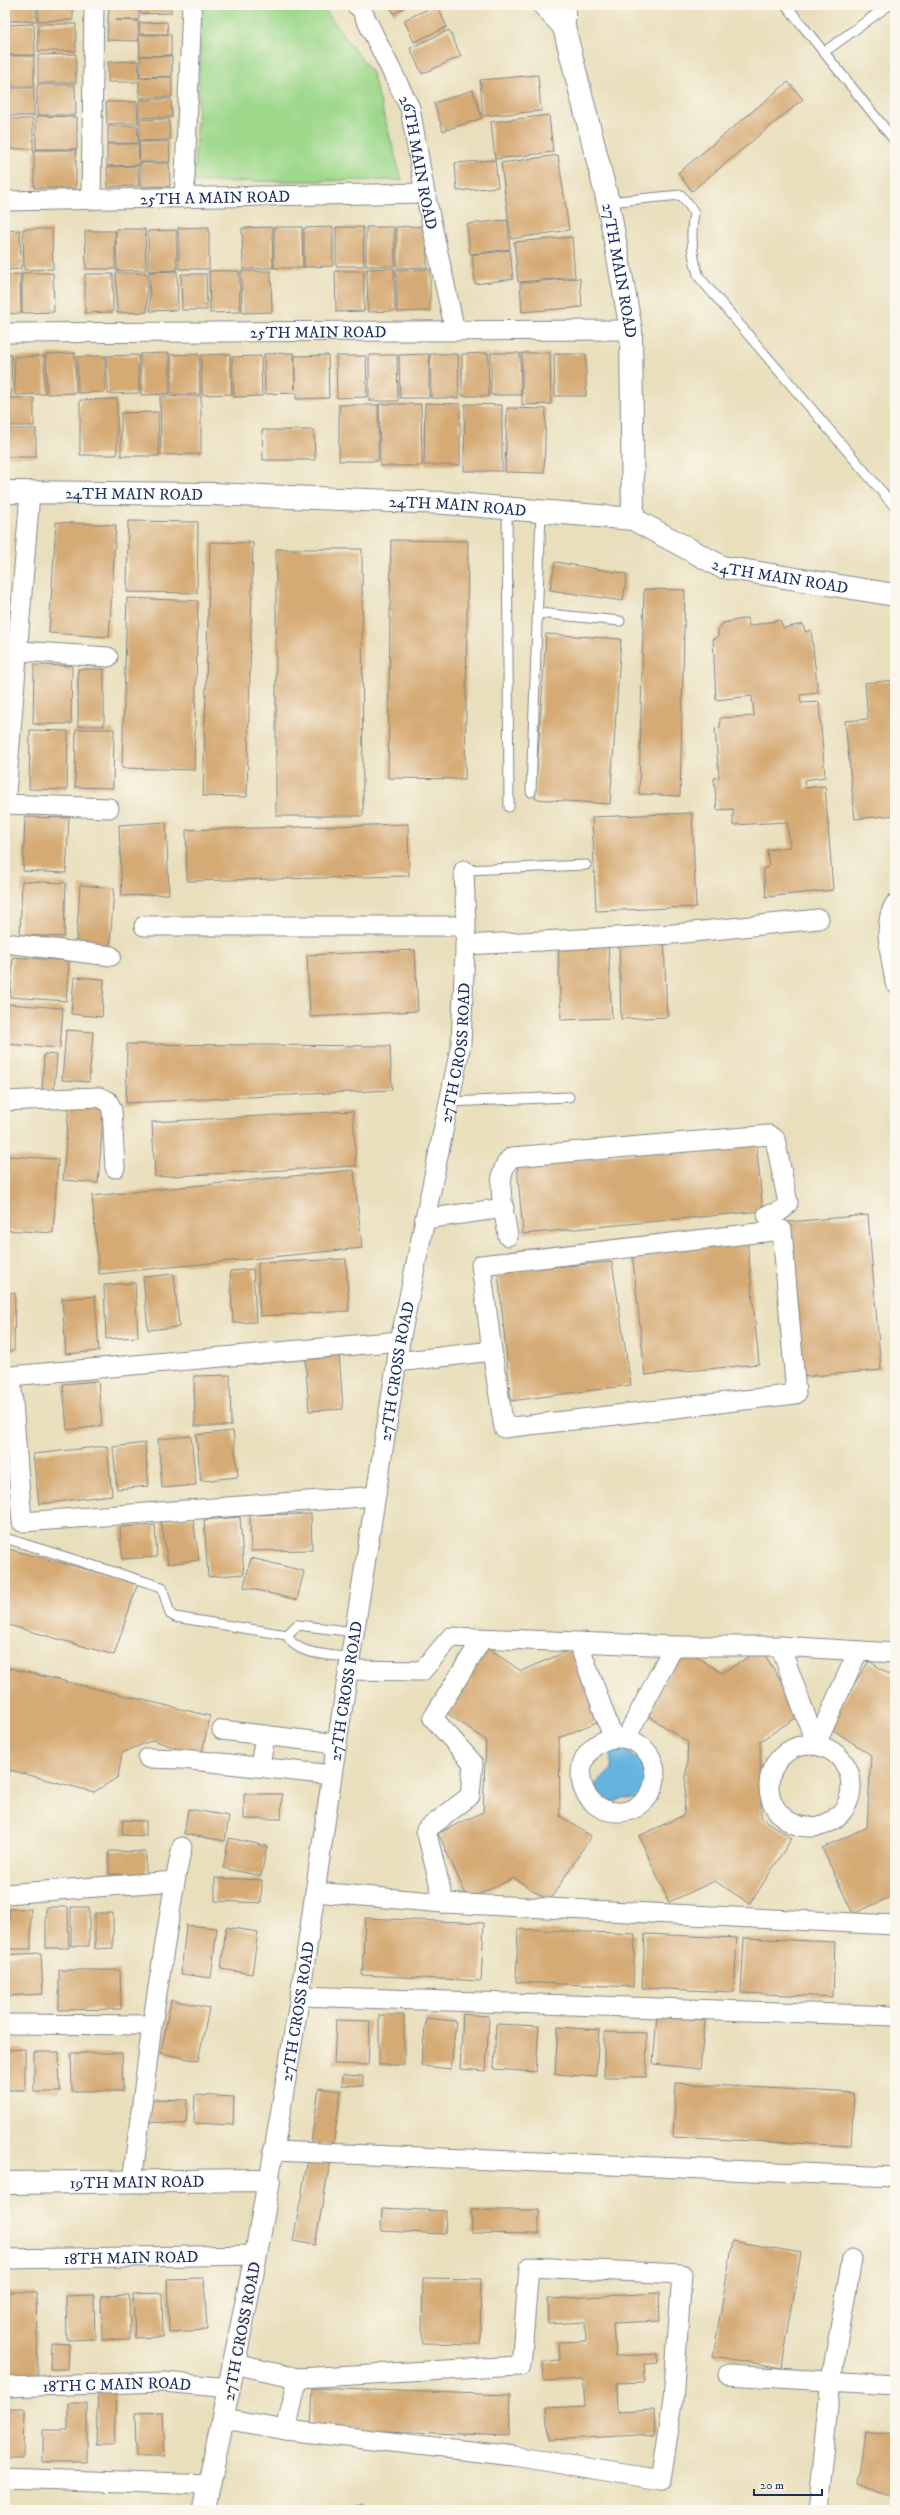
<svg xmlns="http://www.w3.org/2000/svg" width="900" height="2515" font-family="'IM FELL DW Pica',serif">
	<rect width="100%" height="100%" fill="#fbf7ec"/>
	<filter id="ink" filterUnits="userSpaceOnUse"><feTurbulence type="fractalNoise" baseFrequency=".025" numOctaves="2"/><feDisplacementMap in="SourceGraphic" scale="8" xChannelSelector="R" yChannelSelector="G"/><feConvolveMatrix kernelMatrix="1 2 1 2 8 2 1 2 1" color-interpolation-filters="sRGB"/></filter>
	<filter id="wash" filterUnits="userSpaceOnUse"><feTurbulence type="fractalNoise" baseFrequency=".012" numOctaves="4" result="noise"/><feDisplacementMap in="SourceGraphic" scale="16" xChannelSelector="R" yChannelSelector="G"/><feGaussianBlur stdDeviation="0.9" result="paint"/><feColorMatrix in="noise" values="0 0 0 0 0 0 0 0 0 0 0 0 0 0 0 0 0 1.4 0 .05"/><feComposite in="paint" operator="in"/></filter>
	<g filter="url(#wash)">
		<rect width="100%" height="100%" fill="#e9dfbc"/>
		<!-- green -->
		<path fill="#9ed88b" stroke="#5c8474" d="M203 5H317L325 10 372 73 402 180 194 182Z"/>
		<!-- water -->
		<path fill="#65b3df" stroke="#40719e" d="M624 1741 633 1757H648C659 1767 651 1787 645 1799H622L608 1804 597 1799 593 1787 612 1769 610 1755 612 1746Z"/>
		<g id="blocks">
			<!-- building -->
			<g fill="#d5aa75">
				<rect x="5" y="5" width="31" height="16"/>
				<path d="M38 5H73V20L38 21Z"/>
				<path d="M109 5H139V20H115L138 21V41L107 40Z"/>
				<path d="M140 5H171V13L141 14Z"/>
				<path d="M389 5H409L394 14Z"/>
				<path d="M437 5 447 27 414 42 404 20Z"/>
				<path d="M167 22 168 34H140L139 23Z"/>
				<path d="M34 24 35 55H5V25Z"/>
				<rect x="38" y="24" width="38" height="27"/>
				<path d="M449 30 461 56 422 74 410 48Z"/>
				<path d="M139 35H171V55L140 56Z"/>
				<path d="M76 54V83H38V55Z"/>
				<rect x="5" y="56" width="29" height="30"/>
				<path d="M140 56H172V76L140 77Z"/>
				<path d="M138 61 139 78 172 77V97L139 98V82H108V62Z"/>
				<path d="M538 75 541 111 483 116 480 80Z"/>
				<path d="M788 82 803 99 692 191 678 173Z"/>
				<path d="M37 85H75L76 115H37Z"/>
				<rect x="5" y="88" width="29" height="28"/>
				<path d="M473 90 482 118 443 131 434 103Z"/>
				<path d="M171 99 172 117 139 118V100Z"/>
				<path d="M106 102H137L138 123 107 124Z"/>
				<path d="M549 115 553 152 495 159 491 122Z"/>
				<path d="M36 116 77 117V149H36Z"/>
				<rect x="5" y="119" width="28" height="30"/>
				<path d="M169 119 170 140 139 141V120Z"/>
				<path d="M108 126H137L138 143H108Z"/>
				<path d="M139 142H169L170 162H140Z"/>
				<path d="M107 144H138L139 165 107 166Z"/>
				<rect x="34" y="150" width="42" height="38"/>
				<path d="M558 155 569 230 511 239 501 163Z"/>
				<path d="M495 160 498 187 457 191 455 163Z"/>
				<path d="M140 163H169L170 186 140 187Z"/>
				<path d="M138 166V186L108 187 107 167Z"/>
				<path d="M507 220 510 249 470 254 467 224Z"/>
				<path d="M426 226 427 267 397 268 396 227Z"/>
				<path d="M209 227V269H179L178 228Z"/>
				<path d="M272 227 273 268 243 269 242 228Z"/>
				<path d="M274 227H302L303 268H274Z"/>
				<path d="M333 227V266L304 267V228Z"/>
				<path d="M336 227H363L364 266H336Z"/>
				<path d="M366 227H394L395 266H366Z"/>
				<path d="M23 229H52L53 269 24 270Z"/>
				<path d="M116 229H145L146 270 117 271Z"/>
				<path d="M20 230 21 269 5 270V231Z"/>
				<path d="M176 230 177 270 148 271V231Z"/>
				<path d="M85 231H115V269H86Z"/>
				<path d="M572 237 575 277 518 282 514 242Z"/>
				<path d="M510 250 513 279 475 284 472 255Z"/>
				<path d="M394 268 395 311 368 312 367 269Z"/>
				<path d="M430 269V311L397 312 396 270Z"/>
				<path d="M177 271 178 310 150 311 149 272Z"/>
				<path d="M209 271H239L240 312 210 313Z"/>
				<path d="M241 271H271L272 312 242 313Z"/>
				<path d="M335 271H364V311L336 312Z"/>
				<path d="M22 273H53L54 312 22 313Z"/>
				<path d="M116 273H147V312L117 313Z"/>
				<path d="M20 274 21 313 5 314V275Z"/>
				<path d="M85 274H113V312L85 313Z"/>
				<path d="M181 274H206L207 310H182Z"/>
				<path d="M580 278 582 307 522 312 520 283Z"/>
				<path d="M75 353 76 393 47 394 46 354Z"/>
				<path d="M169 353 170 394 141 395 140 354Z"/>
				<path d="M294 353 295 389V356L328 355 329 398 296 399V393L265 394 264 354Z"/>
				<path d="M488 353 489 396H462V354Z"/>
				<path d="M491 353H520L521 395H491Z"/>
				<path d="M522 353H550L551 404 522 405Z"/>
				<path d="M199 354 200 394 172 395 171 355Z"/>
				<path d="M230 354 232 394 202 395 201 355Z"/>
				<path d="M429 354V398H400L399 355Z"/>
				<path d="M430 354H458L459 398H431Z"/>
				<path d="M554 354H586V396H555Z"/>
				<path d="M5 355H11L12 395H5Z"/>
				<path d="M138 355 139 393 108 394 106 356Z"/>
				<path d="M369 355H397L398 401H369Z"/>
				<path d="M44 356 45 394 15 395 14 357Z"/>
				<path d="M105 356V392L78 393 77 357Z"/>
				<path d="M261 356 262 396 234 397 232 357Z"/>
				<path d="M336 356H366L367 397 337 398Z"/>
				<path d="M201 396V454L161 455 160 397Z"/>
				<rect x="5" y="398" width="29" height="28"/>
				<path d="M117 399V455H80V400Z"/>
				<path d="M425 403 460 404V465H424Z"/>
				<path d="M379 404H421L422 466H380Z"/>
				<path d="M465 404 502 405V471H464Z"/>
				<rect x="339" y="405" width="39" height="56"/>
				<path d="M507 408 546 409 544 473 505 472Z"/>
				<path d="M158 412 159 456H121V413Z"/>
				<rect x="5" y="429" width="31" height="28"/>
				<path d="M262 430H314L315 460H263Z"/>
				<path d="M5 513H8L6 559H5Z"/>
				<path d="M128 521 198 522 197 593 127 592Z"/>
				<path d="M56 522 116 525 109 637 49 633Z"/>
				<path d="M391 540 468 541 465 779 388 778Z"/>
				<path d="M210 542 253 543 247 797 203 796Z"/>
				<path d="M276 549H362L363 816H276Z"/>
				<path d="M555 562 627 574 623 601 550 590Z"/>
				<path d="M644 589 685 590 680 796 639 794Z"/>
				<path d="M127 598 198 601 194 770 122 768Z"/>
				<path d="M747 618 749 626 780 620 783 628 803 624 805 632 811 630 818 693 800 695 801 703 819 702 825 777 804 780 805 788 825 786 833 890 766 897 763 868 769 867 767 850 790 847 787 822 733 825V809L717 810 714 778 719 777 715 729 720 728V718L754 716 752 696 716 700 713 639 718 637V630L723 623Z"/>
				<path d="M546 634 621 639 610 804 535 799Z"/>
				<path d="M34 665 72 666 71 724H33Z"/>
				<rect x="78" y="669" width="26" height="57"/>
				<path d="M895 680V815L855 819 845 721 868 719 865 683Z"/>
				<path d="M76 729H114L113 788 75 787Z"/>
				<path d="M30 730 68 731 67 790 29 789Z"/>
				<path d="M692 813 696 907 596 911 592 817Z"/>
				<path d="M25 817 69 818 66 873 23 871Z"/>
				<path d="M166 822 169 894 122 896 119 825Z"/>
				<path d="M408 824 409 876 187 881 186 830Z"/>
				<path d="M22 881 66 883 64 937 20 935Z"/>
				<path d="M80 885 114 888 110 946 76 943Z"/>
				<path d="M664 941 667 1017 621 1019 619 943Z"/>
				<path d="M608 942 612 1018 561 1020 558 944Z"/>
				<path d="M415 950 418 1011 310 1017 307 955Z"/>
				<path d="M13 957 69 961 66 1001 10 997Z"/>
				<path d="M74 977 104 979 102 1017 71 1014Z"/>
				<path d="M7 1004 63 1008 60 1048 5 1044Z"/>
				<path d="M66 1030 93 1032 89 1082 62 1080Z"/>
				<path d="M127 1044 390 1046 392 1090 126 1103Z"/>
				<path d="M44 1054 57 1055 54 1091 42 1090Z"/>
				<path d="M69 1104 104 1107 98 1183 63 1180Z"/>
				<path d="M353 1111 356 1166 155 1177 152 1122Z"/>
				<path d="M756 1142 763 1211 523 1234 517 1165Z"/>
				<path d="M8 1156 58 1159 53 1233 5 1230Z"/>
				<path d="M354 1170 362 1248 99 1274 92 1196Z"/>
				<path d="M868 1215 881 1370 801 1377 788 1222Z"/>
				<path d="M747 1238 759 1364 645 1375 632 1250Z"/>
				<path d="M346 1259 349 1311 260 1316 258 1263Z"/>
				<path d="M612 1262 631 1385 511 1401 498 1272Z"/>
				<path d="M253 1269 256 1322 233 1323 230 1271Z"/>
				<path d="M174 1274 179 1327 148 1330 143 1277Z"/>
				<path d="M135 1283 138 1337 106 1339 104 1285Z"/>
				<path d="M5 1293H15L14 1351H5Z"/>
				<path d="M95 1296 99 1351 66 1354 62 1299Z"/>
				<path d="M339 1352 343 1409 309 1411 305 1355Z"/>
				<path d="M230 1375 231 1426H195L194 1376Z"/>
				<path d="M98 1381 102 1426 67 1430 63 1384Z"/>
				<path d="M233 1431 238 1477 201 1481 196 1435Z"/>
				<path d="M191 1436 196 1485 162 1488 158 1439Z"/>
				<path d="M145 1443 149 1486 117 1489 113 1447Z"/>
				<path d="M107 1446 112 1495 39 1504 33 1454Z"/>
				<path d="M311 1514 312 1550 251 1551 250 1515Z"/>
				<path d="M193 1517 199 1560 168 1564 161 1521Z"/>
				<path d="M240 1517 244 1574 208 1577 204 1520Z"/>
				<path d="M155 1525 157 1557 122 1559 120 1527Z"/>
				<path d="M5 1548 138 1583 114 1655 5 1624Z"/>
				<path d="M251 1558 304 1571 297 1600 244 1587Z"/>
				<path d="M487 1647 521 1671 570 1650 599 1721 559 1738 560 1816 591 1836 549 1901 514 1878 468 1899 438 1833 483 1812 486 1740 444 1711Z"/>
				<path d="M685 1649 722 1673 761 1649 802 1714 760 1741 761 1818 792 1838 750 1904 715 1881 669 1902 639 1836 684 1815 688 1742 644 1713Z"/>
				<path d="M869 1661 895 1678V1895L853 1914 822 1848 867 1827 871 1755 827 1726Z"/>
				<path d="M5 1667 210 1716 201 1757 153 1740 122 1753 118 1777 94 1792 10 1770 5 1787Z"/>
				<path d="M244 1794H282L281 1819H244Z"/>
				<path d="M188 1809 229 1816 225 1841 184 1834Z"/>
				<path d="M123 1820 146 1821V1836L122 1835Z"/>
				<path d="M229 1838 267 1846 261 1876 223 1868Z"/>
				<path d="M109 1851 146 1852V1875L109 1874Z"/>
				<path d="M215 1878 262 1880 261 1903 215 1901Z"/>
				<path d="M46 1907H68L69 1948H46Z"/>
				<rect x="71" y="1907" width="18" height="39"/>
				<rect x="9" y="1909" width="22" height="40"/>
				<path d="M95 1913H113V1948L95 1949Z"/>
				<path d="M365 1918 484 1923 481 1981 362 1975Z"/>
				<path d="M186 1925 217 1928 211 1978 181 1974Z"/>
				<path d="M226 1927 258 1932 252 1974 221 1969Z"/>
				<path d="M518 1929 635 1934 633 1987 516 1982Z"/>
				<path d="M645 1934 737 1938 734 1992 642 1988Z"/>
				<path d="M744 1938 835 1942 833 1997 741 1993Z"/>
				<path d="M41 1953 43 1994 5 1996V1955Z"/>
				<path d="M59 1970H120L121 2009 59 2010Z"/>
				<path d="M171 2000 209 2008 198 2061 161 2053Z"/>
				<path d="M463 2014 489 2016 486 2071 460 2069Z"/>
				<rect x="379" y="2015" width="25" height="50"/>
				<path d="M657 2016 705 2020 700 2069 653 2064Z"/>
				<path d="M426 2018 456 2021 451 2069 421 2066Z"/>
				<path d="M336 2020 370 2021 368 2065 334 2064Z"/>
				<path d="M496 2024 539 2026 536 2072 494 2069Z"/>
				<path d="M558 2027 599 2030 596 2077 555 2074Z"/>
				<path d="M604 2032 647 2033 646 2077H604Z"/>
				<path d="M25 2049V2090H5V2050Z"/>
				<path d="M34 2052H59L60 2092H34Z"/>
				<path d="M71 2053H122L123 2091H72Z"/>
				<path d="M343 2075 363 2076V2086L342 2085Z"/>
				<path d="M676 2083 854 2093 851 2146 673 2137Z"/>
				<path d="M319 2088 341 2091 333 2146 311 2143Z"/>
				<path d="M195 2095 234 2097 233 2125 194 2123Z"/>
				<path d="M150 2099 187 2100 186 2124 149 2122Z"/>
				<path d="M308 2159 330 2163 315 2245 293 2241Z"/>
				<path d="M382 2208 446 2211 445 2234 381 2231Z"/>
				<path d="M471 2210H539V2234L472 2233Z"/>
				<path d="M733 2241 801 2253 782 2368 713 2356Z"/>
				<path d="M204 2278 207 2330 169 2332 167 2279Z"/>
				<path d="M423 2278 481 2279 480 2344 422 2343Z"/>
				<path d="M5 2292H36L38 2378 5 2379Z"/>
				<path d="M162 2293 163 2337 135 2338 133 2294Z"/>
				<path d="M659 2293 660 2321 613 2323 615 2356 658 2354V2363L644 2364 645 2382 617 2383 618 2412 654 2410 655 2434 549 2440 547 2408 585 2406 583 2379 544 2381 543 2361 560 2360 559 2342 586 2341 585 2322 549 2324 548 2299Z"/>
				<path d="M94 2295 95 2339 67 2340 66 2296Z"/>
				<path d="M129 2295 130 2339 102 2340 101 2296Z"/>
				<path d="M51 2343 69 2344 68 2369H50Z"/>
				<path d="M313 2388 511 2395 509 2436 311 2428Z"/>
				<path d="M98 2389 116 2390 114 2444H96Z"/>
				<path d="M68 2403H87V2462H43V2430H68Z"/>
				<path d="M5 2408H24L23 2458H5Z"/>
				<path d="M163 2412 165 2456H136L135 2413Z"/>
				<path d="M865 2431 895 2435V2495L858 2484Z"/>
				<path d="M363 2506V2510H345V2508Z"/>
			</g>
		</g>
	</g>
	<g filter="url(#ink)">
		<use href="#blocks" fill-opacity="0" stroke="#82878d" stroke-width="1"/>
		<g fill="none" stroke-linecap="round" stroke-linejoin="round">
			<defs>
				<g id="lane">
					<path d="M786 5 895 141"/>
					<path d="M824 52 889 5"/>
					<path d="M608 202 681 195 694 212C690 235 691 255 699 277L895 507"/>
					<path d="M507 508 509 807"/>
					<path d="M538 613 620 621"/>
					<path d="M531 792 541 512"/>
					<path d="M464 870 586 865"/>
					<path d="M448 1102 569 1097"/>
					<path d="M5 1538 162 1587 170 1614 175 1617 287 1635"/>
					<path d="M287 1635 297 1625 355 1632"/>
					<path d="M287 1635C296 1656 330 1654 351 1658"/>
				</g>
				<g id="street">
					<path id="s1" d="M356 5 360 7 410 108 425 193 455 331"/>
					<path d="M184 198 192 5"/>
					<path d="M91 200 94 5"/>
					<path id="s2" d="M5 201 425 193"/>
					<path id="s3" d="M5 333 631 330"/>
					<path d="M5 650 108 657"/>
					<path d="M5 804 109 808"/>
					<path d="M5 806 30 493"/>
					<path d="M895 904C881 926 892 959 895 983"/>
					<path d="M144 926H466"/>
					<path d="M5 943 111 956"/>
					<path d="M465 945 674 934 819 919"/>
					<path d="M5 1101 99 1097 108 1101 112 1110 115 1168"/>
					<path d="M425 1219 504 1208"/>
					<path d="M508 1236C505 1214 492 1173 512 1157L769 1135 775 1139 788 1203C783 1212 777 1213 767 1215"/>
					<path d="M397 1362 492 1351 504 1428 796 1394 782 1230 481 1265 492 1351"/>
					<path d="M376 1496 22 1522 11 1376 400 1341"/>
					<path d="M578 1642 613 1737"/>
					<path d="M780 1646 816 1744"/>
					<path d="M349 1670 422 1671 451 1637 674 1646H780L895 1653"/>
					<path d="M222 1730 337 1744"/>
					<circle cx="618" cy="1775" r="37"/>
					<path d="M626 1738 674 1646"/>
					<path d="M816 1744 858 1651"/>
					<circle cx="810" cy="1786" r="41"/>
					<path d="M148 1758 182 1759 332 1775"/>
					<path d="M260 1767 265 1735"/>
					<path d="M175 1881 182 1847"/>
					<path d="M315 1892 444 1903 895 1925"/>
					<path d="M5 1894 175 1881 152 2025 132 2182"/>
					<path d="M444 1903 426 1830 470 1796 473 1763 433 1718 482 1639"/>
					<path d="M300 1996 895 2016"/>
					<path d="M5 2024 152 2025"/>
					<path d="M273 2151 895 2177"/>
					<path id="s4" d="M269 2180 300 1996 332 1775 400 1341 461 1044 466 926 464 870"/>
					<path id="s5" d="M5 2259 256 2255"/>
					<path d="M728 2375 895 2385"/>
					<path id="s6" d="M5 2387 164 2382 230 2388"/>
					<path d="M224 2419 286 2430 514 2456 661 2480 673 2401 682 2274 529 2267 521 2366 298 2378 234 2364"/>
					<path d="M286 2430 298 2378"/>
					<path d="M5 2478 210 2485"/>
					<path d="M817 2510 831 2380 852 2259"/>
				</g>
				<g id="secondary">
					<path d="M544 5 564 27"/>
					<path id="s7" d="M564 5V27L608 202 631 330 633 519"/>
					<path id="s8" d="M5 492 211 494 445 503 633 519 722 567 895 595"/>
					<path id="s9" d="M5 2183 269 2180 256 2255 204 2510"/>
				</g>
			</defs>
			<!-- lane casing -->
			<use href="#lane" stroke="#82878d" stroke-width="11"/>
			<!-- street casing -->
			<use href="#street" stroke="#82878d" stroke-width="21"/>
			<!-- secondary casing -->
			<use href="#secondary" stroke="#82878d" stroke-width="24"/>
			<!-- lane -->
			<use href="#lane" stroke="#fff" stroke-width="9"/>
			<!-- street -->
			<use href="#street" stroke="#fff" stroke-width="19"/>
			<!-- secondary -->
			<use href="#secondary" stroke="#fff" stroke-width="22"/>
		</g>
	</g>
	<g text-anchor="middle" stroke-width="3" stroke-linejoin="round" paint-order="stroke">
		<!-- street labels -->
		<g font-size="16" fill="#1b2f5e" stroke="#fbf7ec">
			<text dy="6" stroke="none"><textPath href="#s1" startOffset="172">26TH MAIN ROAD</textPath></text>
			<text dy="6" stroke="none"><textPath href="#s2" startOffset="210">25TH A MAIN ROAD</textPath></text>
			<text dy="6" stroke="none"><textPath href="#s7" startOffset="272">27TH MAIN ROAD</textPath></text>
			<text dy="6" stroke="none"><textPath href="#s3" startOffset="313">25TH MAIN ROAD</textPath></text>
			<text dy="6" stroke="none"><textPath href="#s8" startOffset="129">24TH MAIN ROAD</textPath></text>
			<text dy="6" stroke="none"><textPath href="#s8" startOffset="453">24TH MAIN ROAD</textPath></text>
			<text dy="6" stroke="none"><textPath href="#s8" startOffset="789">24TH MAIN ROAD</textPath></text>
			<text dy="6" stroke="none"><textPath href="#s4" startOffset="1143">27TH CROSS ROAD</textPath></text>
			<text dy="6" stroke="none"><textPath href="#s4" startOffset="819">27TH CROSS ROAD</textPath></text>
			<text dy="6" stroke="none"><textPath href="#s4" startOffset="495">27TH CROSS ROAD</textPath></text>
			<text dy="6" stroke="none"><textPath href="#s4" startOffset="171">27TH CROSS ROAD</textPath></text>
			<text dy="6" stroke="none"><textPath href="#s9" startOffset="132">19TH MAIN ROAD</textPath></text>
			<text dy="6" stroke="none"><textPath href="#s5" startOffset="126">18TH MAIN ROAD</textPath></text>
			<text transform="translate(241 2331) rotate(-79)" y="6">27TH CROSS ROAD</text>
			<text dy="6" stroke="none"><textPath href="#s6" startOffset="112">18TH C MAIN ROAD</textPath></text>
		</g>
	</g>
	<!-- margin -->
	<rect width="900" height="2515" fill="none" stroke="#fbf7ec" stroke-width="20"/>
	<!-- scale -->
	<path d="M754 2489v6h68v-6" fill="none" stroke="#1b2f5e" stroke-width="2"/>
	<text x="760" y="2489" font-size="12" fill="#1b2f5e" stroke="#fbf7ec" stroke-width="3" paint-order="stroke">20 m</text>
</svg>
